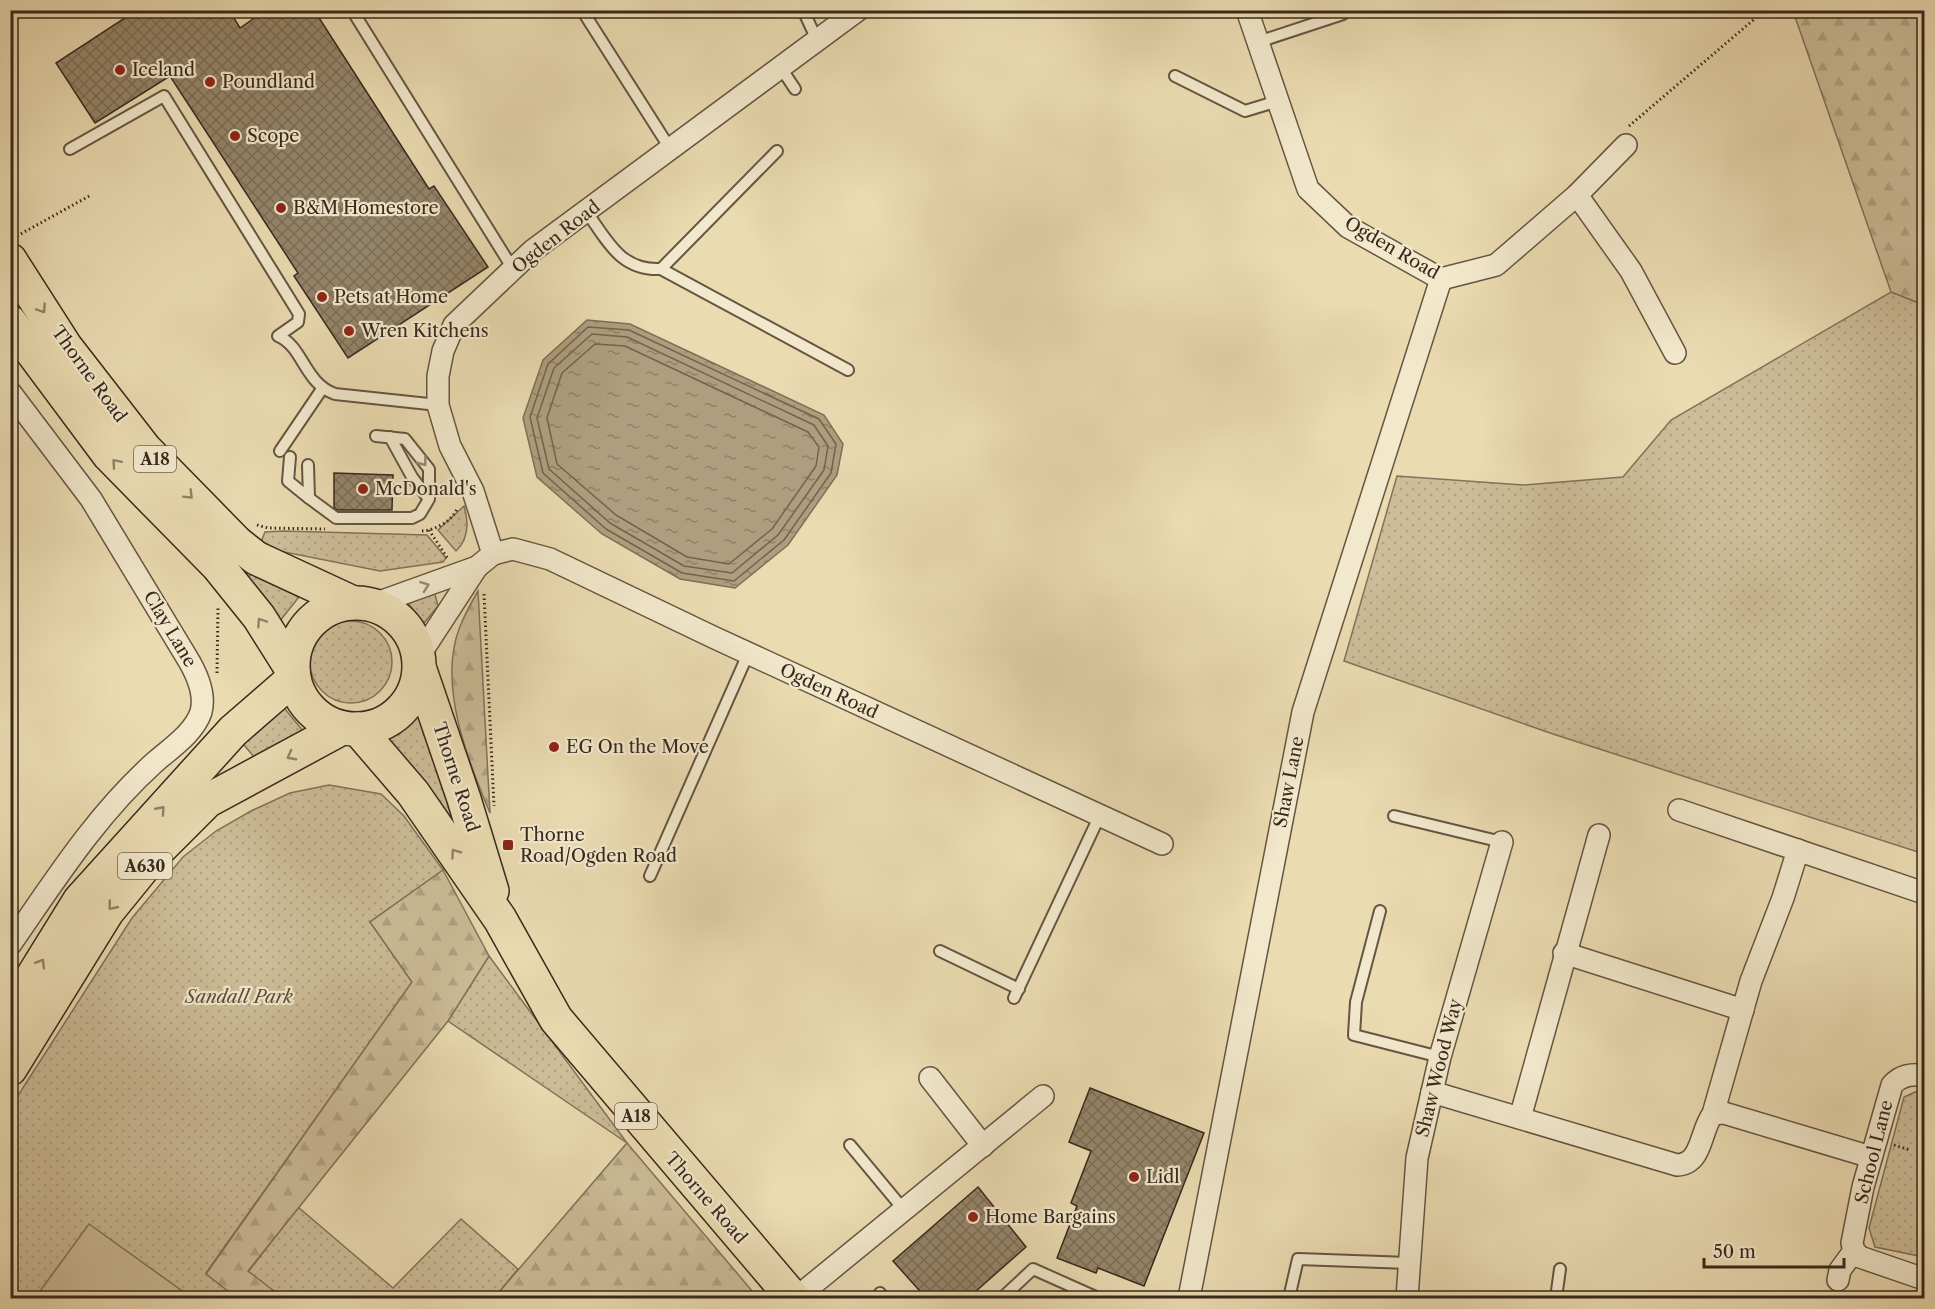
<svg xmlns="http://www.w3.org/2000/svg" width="1935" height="1309" font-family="'Libre Caslon Text',serif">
	<defs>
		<pattern id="grass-dots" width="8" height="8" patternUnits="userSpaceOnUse" patternTransform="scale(1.5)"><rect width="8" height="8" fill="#cdbd98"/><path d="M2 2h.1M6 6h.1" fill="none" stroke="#b1a283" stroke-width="1.8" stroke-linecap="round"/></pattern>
		<pattern id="forest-firs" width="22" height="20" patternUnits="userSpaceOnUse" patternTransform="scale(1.5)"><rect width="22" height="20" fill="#cdbd98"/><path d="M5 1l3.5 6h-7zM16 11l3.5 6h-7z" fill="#b1a283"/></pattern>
		<pattern id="water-ripples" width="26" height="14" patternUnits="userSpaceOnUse" patternTransform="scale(1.5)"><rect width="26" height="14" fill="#ae9e7f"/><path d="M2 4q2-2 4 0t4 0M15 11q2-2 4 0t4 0" fill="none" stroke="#8f8167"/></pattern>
		<pattern id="building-cross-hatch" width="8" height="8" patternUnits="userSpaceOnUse" patternTransform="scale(1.5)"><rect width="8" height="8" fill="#95856a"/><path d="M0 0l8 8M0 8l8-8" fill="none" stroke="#7b6d57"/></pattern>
	</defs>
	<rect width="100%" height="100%" fill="#ebdbb1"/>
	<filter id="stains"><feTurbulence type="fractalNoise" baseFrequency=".00333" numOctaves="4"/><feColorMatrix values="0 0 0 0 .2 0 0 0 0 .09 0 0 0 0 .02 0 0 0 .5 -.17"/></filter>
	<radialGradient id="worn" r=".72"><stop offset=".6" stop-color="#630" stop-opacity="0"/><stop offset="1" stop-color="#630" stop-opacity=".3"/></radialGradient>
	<!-- grass -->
	<g fill="url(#grass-dots)" stroke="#82725a" stroke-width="1.5">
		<path d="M1891 292 1924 305V854L1553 734 1344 661 1397 476 1523 485 1623 477 1671 420Z"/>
		<path d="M464 506C469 523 469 539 456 551L438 530Z"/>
		<path d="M283 531 427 535 446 558 443 562 380 571 259 547 265 532Z"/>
		<path d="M252 572 299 597 279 622 245 583Z"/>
		<path d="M423 591 435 594 438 606 424 623 406 601Z"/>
		<circle cx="351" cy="662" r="41"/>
		<path d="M280 703 304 732 255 758 239 739Z"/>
		<path d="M421 706 449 779 455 830 382 739 396 733Z"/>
		<path d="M329 785 381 794 404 816 443 870 370 922 412 982 206 1273 237 1298H11L10 1108 132 918 183 857 216 831 251 811 290 793Z"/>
		<path d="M489 956 627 1143 448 1021Z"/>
		<path d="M1924 1088V1257L1875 1247 1869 1228 1904 1097Z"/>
		<path d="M298 1207 393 1288 461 1219 518 1269 494 1298H283L248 1272Z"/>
	</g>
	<!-- forest -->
	<g fill="url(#forest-firs)" stroke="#82725a" stroke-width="1.5">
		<path d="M1793 11H1924V305L1891 292Z"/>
		<path d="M478 591 490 813C468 761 438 686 459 629 464 616 471 603 478 591Z"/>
		<path d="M443 870 489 956 448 1021 248 1271 283 1298H237L206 1274 412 982 370 922Z"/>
		<path d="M627 1143 758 1298H494Z"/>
	</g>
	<!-- garden -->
	<path fill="#cdbd98" stroke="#82725a" stroke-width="1.5" d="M89 1224 192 1298H35Z"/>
	<!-- water -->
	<path fill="url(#water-ripples)" stroke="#7f6f58" stroke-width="1.5" d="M587 320 630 324 824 415 843 444 837 475 788 545 735 588 680 579 602 534 537 477 523 418 543 360Z"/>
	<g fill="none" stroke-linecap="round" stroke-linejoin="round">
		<!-- shore -->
		<g stroke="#73634e" stroke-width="1.5">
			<path d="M588 327 629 330 819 419 836 444 831 473 784 540 734 581 682 573 606 529 543 473 530 417 548 364Z"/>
			<path d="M592 334 627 337 814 425 828 446 824 470 778 535 732 573 684 566 610 523 549 469 537 418 554 368Z"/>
			<path d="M595 344 625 346 808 432 819 447 816 466 772 529 729 564 687 557 616 515 557 464 547 418 562 373Z"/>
		</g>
	</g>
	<!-- building -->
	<g fill="url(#building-cross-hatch)" stroke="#38281d" stroke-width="1.5">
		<path d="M137 10H229L240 28 266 10H314L429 189 434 186 488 267 348 358 294 276 298 273 170 76 95 123 56 63Z"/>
		<path d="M334 473 393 475 392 510H338L334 507Z"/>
		<path d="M1090 1088 1204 1133 1144 1286 1098 1268 1096 1273 1057 1258 1077 1206 1071 1203 1091 1151 1069 1142Z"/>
		<path d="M978 1187 1026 1247 967 1299H927L893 1261Z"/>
	</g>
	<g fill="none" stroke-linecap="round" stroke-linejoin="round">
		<defs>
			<g id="service">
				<path d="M352 10 513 269"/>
				<path d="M582 10 671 150"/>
				<path d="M803 10 817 40"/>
				<path d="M1258 42 1343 14"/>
				<path d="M781 68 795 89"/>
				<path d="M1175 76 1245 111 1278 101"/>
				<path d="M70 149 164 96 299 314 298 322 278 336C303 346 304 383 335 394L438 405"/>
				<path d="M586 211C607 240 620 271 661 269L777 151"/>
				<path d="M661 269 848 370"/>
				<path d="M390 437 412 477 428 498"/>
				<path d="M280 451 322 389"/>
				<path d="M290 457 288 481 309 498"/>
				<path d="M308 465 309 498 336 518H412L420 514 429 499V469L405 439 376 436"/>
				<path d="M1394 816 1502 842"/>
				<path d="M650 876 748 654"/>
				<path d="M1380 911 1356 1002 1354 1035 1440 1057"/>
				<path d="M940 951 1019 989"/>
				<path d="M1014 998 1100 815"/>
				<path d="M850 1145 904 1210"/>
				<path d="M880 1293 884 1298"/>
				<path d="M1002 1298 1033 1269 1098 1298"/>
				<path d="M1289 1298 1298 1259 1409 1263"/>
				<path d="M1556 1298 1560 1269"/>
			</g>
			<g id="minor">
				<path d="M1247 10 1308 189 1348 227 1441 279 1496 265 1577 195 1626 145"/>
				<path d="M1577 195 1631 271 1675 353"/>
				<path d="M10 392 91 499 186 656C196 672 206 693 201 712 194 733 171 748 155 762 96 815 55 880 10 945"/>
				<path d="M493 554 513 549 550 559 715 638 1162 844"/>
				<path d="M374 604 477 567 493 554 473 491 450 446 438 405V376L443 351 454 325 532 251 858 10"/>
				<path d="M419 656 477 567"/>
				<path d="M1679 810 1924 893"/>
				<path d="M1564 953 1743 1010"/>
				<path d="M1924 1075C1911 1074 1901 1075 1892 1085L1863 1187 1852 1243 1854 1251 1860 1257 1924 1279"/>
				<path d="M930 1078 983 1146"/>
				<path d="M1432 1092 1677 1165C1703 1164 1700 1130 1713 1114L1724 1113 1871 1157"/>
				<path d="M1713 1114 1751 981 1783 898 1798 850"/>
				<path d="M1520 1118 1599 835"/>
				<path d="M1838 1280 1840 1270 1854 1251"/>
				<path d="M796 1298 1043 1096"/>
				<path d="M1189 1298 1303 712 1441 279"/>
				<path d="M1407 1298 1417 1158 1440 1057 1502 842"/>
			</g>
			<g id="trunk">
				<path d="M10 260 65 346 145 449 237 543 256 558 351 602"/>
				<path d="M10 322 109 455 218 566 259 617 293 671"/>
				<circle cx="356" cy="666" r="63"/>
				<path d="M420 670 464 799 492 891"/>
				<path d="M358 729 413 793 500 919 556 1019 793 1298"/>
				<path d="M10 1013 80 900 233 731 294 678"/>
				<path d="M10 1069 107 912 155 853 207 801 342 728"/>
			</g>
		</defs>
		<!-- service casing -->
		<use href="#service" stroke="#655542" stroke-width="14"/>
		<!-- minor casing -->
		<use href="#minor" stroke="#655542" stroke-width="24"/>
		<!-- trunk casing -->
		<use href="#trunk" stroke="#38281d" stroke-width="36"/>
		<!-- path -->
		<g stroke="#38281d" stroke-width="3" stroke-dasharray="1.5 3" stroke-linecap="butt">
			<path d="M1629 126 1765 10"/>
			<path d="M10 224 17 236"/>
			<path d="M17 236 91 195"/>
			<path d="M257 525 268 528 325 529"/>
			<path d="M429 530 448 559"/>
			<path d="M422 531C435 530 451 522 457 509"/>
			<path d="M484 594 494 806"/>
			<path d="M217 673 218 607"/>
			<path d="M1894 1145 1910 1150"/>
		</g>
		<!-- service -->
		<use href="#service" stroke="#f2e8cc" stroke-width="10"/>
		<!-- minor -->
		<use href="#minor" stroke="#f2e8cc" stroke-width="21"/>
		<!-- trunk -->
		<use href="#trunk" stroke="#ebdbb1" stroke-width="33"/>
	</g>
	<!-- one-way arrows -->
	<defs><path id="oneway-chevron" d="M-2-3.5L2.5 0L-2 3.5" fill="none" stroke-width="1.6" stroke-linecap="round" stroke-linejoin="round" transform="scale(1.5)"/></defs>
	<g stroke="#928267">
		<use href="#oneway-chevron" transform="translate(42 309) rotate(56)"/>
		<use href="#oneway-chevron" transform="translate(116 463) rotate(-131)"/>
		<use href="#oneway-chevron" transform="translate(189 495) rotate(45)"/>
		<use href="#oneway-chevron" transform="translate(261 622) rotate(-124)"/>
		<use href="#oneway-chevron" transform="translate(291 756) rotate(152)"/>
		<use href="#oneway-chevron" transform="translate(161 810) rotate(-48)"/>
		<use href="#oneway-chevron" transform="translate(455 853) rotate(-125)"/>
		<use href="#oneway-chevron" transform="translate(112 906) rotate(129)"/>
		<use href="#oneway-chevron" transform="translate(41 963) rotate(-58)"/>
	</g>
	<g stroke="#958874">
		<use href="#oneway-chevron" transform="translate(423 462) rotate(53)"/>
		<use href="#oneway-chevron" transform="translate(425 586) rotate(-20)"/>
	</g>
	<!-- markers -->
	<g fill="#8f2418" stroke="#f2e8cc" stroke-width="2">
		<circle cx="120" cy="70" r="6"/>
		<circle cx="210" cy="82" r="6"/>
		<circle cx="235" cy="136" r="6"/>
		<circle cx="281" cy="208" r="6"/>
		<circle cx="322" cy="297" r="6"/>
		<circle cx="349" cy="331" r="6"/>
		<circle cx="363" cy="489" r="6"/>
		<circle cx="554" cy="747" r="6"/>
		<rect x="502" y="839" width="12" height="12" rx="3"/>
		<circle cx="1134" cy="1177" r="6"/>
		<circle cx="973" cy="1217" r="6"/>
	</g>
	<g text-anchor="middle" stroke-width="4.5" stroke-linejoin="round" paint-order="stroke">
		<!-- shield labels -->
		<g fill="#f2e8cc" stroke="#706252" stroke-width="1.5">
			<rect x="134" y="446" width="42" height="26" rx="4.5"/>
			<rect x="118" y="853" width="54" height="26" rx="4.5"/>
			<rect x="615" y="1103" width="42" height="26" rx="4.5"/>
		</g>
		<g font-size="16" font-weight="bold" fill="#38281d">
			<text x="155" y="465">A18</text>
			<text x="145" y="872">A630</text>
			<text x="636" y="1122">A18</text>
		</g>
		<!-- poi labels -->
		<g font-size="18" fill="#38281d" stroke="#f2e8cc" text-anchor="start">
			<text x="132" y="76">Iceland</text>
			<text x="222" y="88">Poundland</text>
			<text x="247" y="142">Scope</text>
			<text x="293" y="214">B&amp;M Homestore</text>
			<text x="334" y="303">Pets at Home</text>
			<text x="361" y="337">Wren Kitchens</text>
			<text x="375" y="495">McDonald's</text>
			<text x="566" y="753">EG On the Move</text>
			<text x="520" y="841">Thorne<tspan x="520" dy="21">Road/Ogden Road</tspan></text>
			<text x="1146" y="1183">Lidl</text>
			<text x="985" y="1223">Home Bargains</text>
		</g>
		<!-- street labels -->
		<g font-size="18" fill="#38281d" stroke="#f2e8cc">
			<text transform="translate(556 237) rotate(-38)" y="6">Ogden Road</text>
			<text transform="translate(1392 248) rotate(30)" y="6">Ogden Road</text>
			<text transform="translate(89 374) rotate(54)" y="6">Thorne Road</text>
			<text transform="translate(170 629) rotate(59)" y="6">Clay Lane</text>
			<text transform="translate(829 691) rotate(25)" y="6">Ogden Road</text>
			<text transform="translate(456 777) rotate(72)" y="6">Thorne Road</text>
			<text transform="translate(1289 782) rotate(-79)" y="6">Shaw Lane</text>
			<text transform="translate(1439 1068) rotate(-76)" y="6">Shaw Wood Way</text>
			<text transform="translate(1874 1152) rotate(-76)" y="6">School Lane</text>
			<text transform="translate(706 1198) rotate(49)" y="6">Thorne Road</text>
		</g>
		<!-- park labels -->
		<g font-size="18" font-style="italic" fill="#5d4d3c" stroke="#f2e8cc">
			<text x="239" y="1003">Sandall Park</text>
		</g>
	</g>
	<!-- margin -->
	<rect width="1935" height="1309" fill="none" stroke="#ebdbb1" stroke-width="36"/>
	<rect x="12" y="12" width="1911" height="1285" fill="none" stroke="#38281d" stroke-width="3"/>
	<rect x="18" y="18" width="1899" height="1273" fill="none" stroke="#38281d" stroke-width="1.5"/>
	<!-- scale -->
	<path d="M1704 1258v9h140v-9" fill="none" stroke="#38281d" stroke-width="3"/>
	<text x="1713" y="1258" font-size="18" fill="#38281d" stroke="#f2e8cc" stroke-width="4.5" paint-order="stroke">50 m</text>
	<rect width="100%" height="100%" filter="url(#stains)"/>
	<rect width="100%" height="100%" fill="url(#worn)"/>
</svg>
